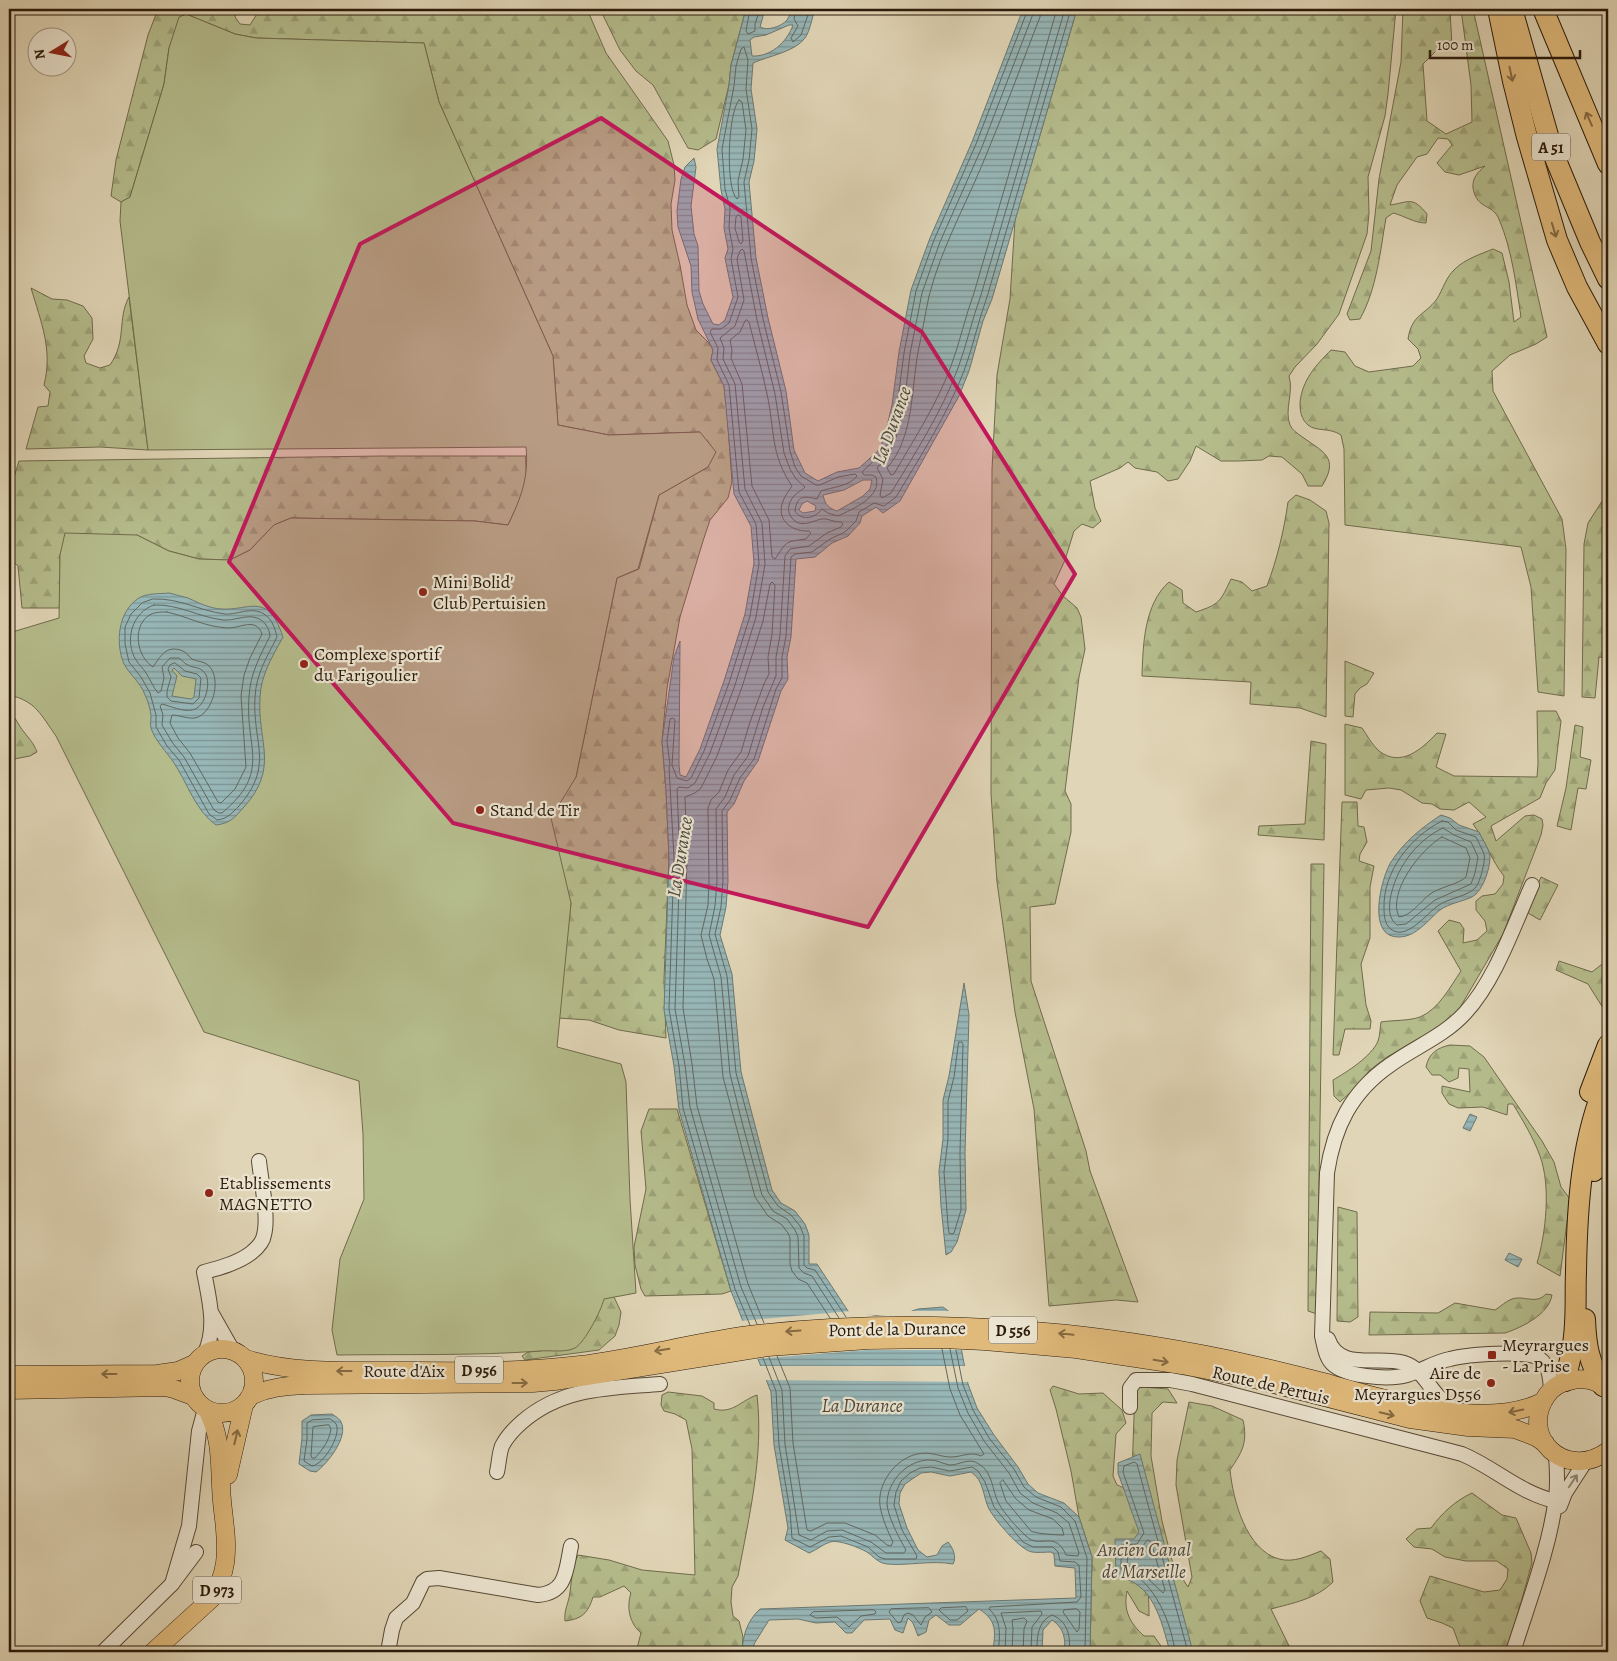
<svg xmlns="http://www.w3.org/2000/svg" width="1617" height="1661" font-family="Alegreya,serif">
	<defs>
		<pattern id="forest-firs" width="22" height="20" patternUnits="userSpaceOnUse" patternTransform="scale(1.25)"><rect width="22" height="20" fill="#b5bc8c"/><path d="M5 1l3.5 6h-7zM16 11l3.5 6h-7z" fill="#9ca177"/></pattern>
		<pattern id="water-rules" width="6" height="5" patternUnits="userSpaceOnUse" patternTransform="scale(1.25)"><rect width="6" height="5" fill="#97b6b7"/><path d="M0 2.5h6" fill="none" stroke="#7b9393"/></pattern>
	</defs>
	<rect width="100%" height="100%" fill="#e0d5b6"/>
	<filter id="stains"><feTurbulence type="fractalNoise" baseFrequency=".004" numOctaves="4"/><feColorMatrix values="0 0 0 0 .2 0 0 0 0 .09 0 0 0 0 .02 0 0 0 .5 -.17"/></filter>
	<radialGradient id="worn" r=".72"><stop offset=".6" stop-color="#630" stop-opacity="0"/><stop offset="1" stop-color="#630" stop-opacity=".3"/></radialGradient>
	<!-- forest -->
	<g fill="url(#forest-firs)" stroke="#706b4b">
		<path d="M158 9H238L235 17 240 24 250 25 260 9H587L606 53 668 141 674 165 675 180 671 204 672 230 680 265 687 305 696 330 709 343 713 350 711 360 724 386 727 411 732 482 728 498 710 520 703 541 680 617 667 688 662 741 666 790 669 858 664 979 666 1038 619 1030 589 1020 558 1018 571 903 539 828 576 777 617 578 639 569 659 495 708 467 700 432 609 435 558 425 553 356 439 102 424 43 256 38 235 34 186 14 169 48 164 84 130 197 121 202 111 196 116 160 148 35Z"/>
		<path d="M600 9H746L731 65 729 85 716 139 698 150 688 148 653 85 636 71 620 50Z"/>
		<path d="M1077 9H1396L1388 94 1385 116 1368 177 1369 213 1367 234 1339 314 1317 344 1295 367 1289 376C1294 392 1284 410 1290 425 1292 430 1297 433 1301 436 1323 452 1340 457 1322 486H1308L1302 474 1282 457 1269 456 1262 460 1238 461H1221L1196 446 1190 461 1178 479 1168 481 1157 472 1135 468 1128 462 1120 468 1090 481 1095 508 1101 521 1093 528 1082 524 1074 531 1065 560 1054 584 1063 596 1077 608 1081 617 1085 649 1079 677 1065 791 1071 804V832L1055 904 1030 907 1031 981 1086 1151 1090 1171 1138 1302 1116 1300 1049 1306 1034 1109 1015 1012 997 882 991 794 992 469 997 375 1010 299 1015 220Z"/>
		<path d="M1403 9H1450L1452 47 1436 51 1423 64 1427 121 1446 134 1472 122 1471 85 1461 9H1473L1547 337 1536 344 1510 355 1492 371 1493 391 1562 519 1566 549 1564 696 1538 692 1531 587 1521 547 1345 525 1344 449 1341 435C1329 427 1316 432 1308 425 1301 419 1300 411 1300 403 1302 380 1316 365 1331 350L1345 352 1355 366 1369 372 1413 366 1421 358 1418 349 1408 339C1412 314 1424 316 1437 299 1443 289 1446 277 1455 269 1465 259 1481 254 1493 249L1502 253 1509 282 1514 322 1521 317C1516 284 1512 250 1499 219 1492 203 1477 210 1473 188 1472 178 1478 172 1485 166L1459 175 1445 172 1437 163 1452 145 1448 139 1438 138 1427 154 1417 157 1397 185 1390 205C1410 202 1412 196 1427 214L1426 223C1414 223 1405 216 1393 213L1386 218C1380 252 1377 288 1360 319L1350 320 1347 314 1371 251 1379 179 1401 62Z"/>
		<path d="M31 288 52 299 67 300 83 306 92 318 93 339 84 356 86 363 100 368 110 365C127 341 117 319 129 297L148 450 100 447 26 449 38 407 48 406 50 392 44 385C53 350 41 322 31 288Z"/>
		<path d="M382 456H526C525 461 526 464 526 468 528 485 515 510 508 525L475 521 291 518 274 525 250 550 230 560 199 559 169 551 137 535 60 555V608H22L18 566 9 558V493L19 461Z"/>
		<path d="M1608 492V658L1599 657 1595 698 1582 697 1584 544 1588 523Z"/>
		<path d="M1296 495 1310 500 1326 511 1329 523 1326 717 1300 708 1250 704 1251 682 1142 676C1143 645 1144 604 1169 582L1182 590 1183 603 1196 612C1220 604 1220 602 1231 579L1242 582 1252 591 1267 586C1277 559 1284 531 1288 502Z"/>
		<path d="M1345 661 1374 673 1367 684 1360 688 1355 694 1353 717 1345 716Z"/>
		<path d="M1537 711H1556L1561 721 1555 770 1546 783 1540 798 1491 826 1496 841 1525 816 1534 815 1542 819 1543 825 1541 835 1503 934 1458 1011 1435 1031 1387 1057 1370 1070 1352 1091 1340 1102 1334 1096 1333 1080C1347 1072 1372 1056 1378 1041 1380 1036 1380 1028 1381 1022 1393 1020 1409 1021 1420 1017 1439 1009 1450 987 1461 971L1438 931 1449 920 1460 923 1464 929 1463 943 1477 940 1487 931 1485 921 1476 910V901L1482 896 1495 894 1503 884 1504 876C1491 860 1485 840 1473 824L1486 817 1469 802 1454 810 1440 809 1432 804 1422 803 1401 790 1389 788 1366 790 1361 799 1345 795V724L1362 728C1367 735 1372 745 1379 751 1401 768 1422 749 1437 733L1446 734 1436 767 1454 776 1537 777 1538 764Z"/>
		<path d="M9 712C16 717 18 725 24 732 30 740 33 742 37 752L30 756 9 760Z"/>
		<path d="M1575 725 1583 727 1580 757 1591 760 1586 789 1578 788 1571 830 1557 826 1566 788Z"/>
		<path d="M1311 741 1326 744 1324 840 1258 835 1259 826 1305 824Z"/>
		<path d="M1342 802H1357L1358 826 1364 827 1367 842 1360 854 1359 861 1374 866 1370 887V938L1361 964 1366 1005 1371 1021 1370 1029H1345L1339 1055H1333Z"/>
		<path d="M1311 864H1324L1317 1314 1308 1311Z"/>
		<path d="M1541 877 1558 885 1540 920 1526 912Z"/>
		<path d="M1559 961 1592 972 1606 961 1608 963V1002L1603 1008 1588 984 1556 970Z"/>
		<path d="M1450 1045 1470 1046 1484 1057 1542 1141 1554 1162 1561 1187 1570 1199 1560 1276 1537 1263C1546 1233 1551 1186 1540 1156 1533 1137 1523 1121 1513 1104H1508L1507 1115 1483 1107 1458 1108 1449 1104 1442 1093V1086L1470 1092 1469 1069 1459 1068 1458 1078 1449 1082 1440 1075H1432L1426 1067C1429 1053 1437 1048 1450 1045Z"/>
		<path d="M649 1109H677L731 1291 722 1294 645 1296 641 1289 635 1265 634 1247 646 1189 641 1131Z"/>
		<path d="M1338 1207 1357 1212 1358 1317 1350 1322 1337 1321Z"/>
		<path d="M608 1284 621 1312 619 1325 615 1336 599 1350 525 1360 522 1356 528 1352 541 1351Z"/>
		<path d="M1546 1294 1552 1295C1549 1314 1523 1327 1505 1333L1369 1335 1370 1312 1438 1313 1455 1303 1495 1310C1500 1307 1506 1301 1512 1299 1524 1295 1536 1305 1546 1294Z"/>
		<path d="M1053 1386 1079 1394 1103 1393 1122 1410 1126 1423 1116 1434 1113 1476 1117 1485C1145 1492 1149 1591 1149 1616L1139 1611 1127 1591C1123 1611 1130 1623 1144 1636H1154L1165 1652H1090L1092 1557 1079 1517 1071 1471 1056 1409 1050 1390Z"/>
		<path d="M1142 1387 1168 1389 1177 1403 1163 1402 1152 1413 1151 1456 1162 1521 1173 1564 1188 1587 1192 1577 1176 1485 1177 1460 1189 1402 1212 1406 1243 1420C1248 1443 1242 1452 1230 1470 1233 1500 1246 1550 1279 1559 1294 1563 1308 1556 1321 1551L1330 1559 1333 1582C1316 1599 1293 1603 1271 1609L1292 1652H1180L1132 1474 1135 1388Z"/>
		<path d="M668 1392 702 1396 714 1403V1409C733 1414 740 1401 757 1395 764 1456 749 1516 738 1576L732 1587 731 1602 733 1616 739 1621 743 1637 742 1652H636L641 1633C630 1624 626 1608 631 1593L624 1586 600 1597H593C588 1613 582 1619 565 1621 564 1612 567 1606 569 1598 572 1583 571 1568 578 1555L609 1560 642 1570 695 1575 692 1449 686 1420 675 1414 664 1411 661 1405 662 1395Z"/>
		<path d="M1472 1493 1502 1515 1516 1518 1531 1553 1532 1563 1507 1652H1462L1453 1628 1442 1623 1427 1618 1420 1601 1430 1576 1484 1592 1500 1590 1507 1579 1508 1569 1497 1561H1466L1445 1557 1432 1549 1414 1547 1406 1539 1417 1529 1431 1528C1442 1513 1455 1501 1472 1493Z"/>
	</g>
	<!-- pitch -->
	<path fill="#b5bc8c" stroke="#706b4b" d="M186 14 235 34 256 38 424 43 439 102 553 356 558 425 609 435 700 432 716 452 708 467 659 495 638 569 617 578 576 777 551 818 571 903 557 1047 621 1064 626 1082 630 1199 636 1293 604 1299C601 1311 585 1342 575 1348 565 1353 550 1350 540 1351 473 1356 404 1354 337 1355L332 1330 340 1259 364 1199 363 1134 359 1081 204 1032 56 736C41 715 36 701 9 695V633L59 618 60 555 65 533 137 535 169 551 199 559 230 560 250 550 274 525 291 518 475 521 508 525C521 498 529 477 526 447L148 450 120 221 121 202 130 197 164 84 169 48 179 17Z"/>
	<!-- water -->
	<g fill="url(#water-rules)" stroke="#6c7872" fill-rule="evenodd">
		<path d="M746 9H765L760 27C767 31 781 27 787 20 789 17 791 12 792 9H815C812 18 810 31 805 38 795 52 768 56 753 63L751 89 757 129 754 161 749 182 756 258 768 318 786 391 794 450 805 473 818 481 837 472 859 468 878 451 884 439 892 405 899 352 911 290 930 238 972 142 1023 9H1077L992 299 983 321 969 371 959 396 900 501 883 513 876 507 862 516 860 523 848 536 832 543 815 557 796 559 791 637 787 657 788 679 781 691 758 761 744 781 734 804 727 812 728 881 726 907 720 935 732 974 741 1072 772 1190 781 1203 795 1211 805 1224 809 1235V1264H817L850 1314 895 1317 918 1309 943 1307 955 1316 968 1384 977 1408 994 1435 1018 1467 1028 1484 1038 1493 1064 1503 1079 1517 1092 1557 1090 1652H1064C1066 1639 1064 1628 1052 1620L1043 1630 1042 1652H993C995 1632 998 1621 979 1609L960 1625H949L936 1615 929 1620 926 1632 918 1636 913 1623 908 1618 903 1633 895 1630 890 1619 864 1620 852 1633H846L835 1622 816 1623 798 1619 769 1620 754 1644V1652H742C743 1635 747 1621 760 1609L1076 1598 1075 1568 1055 1566 1054 1554 1051 1552C1045 1552 1038 1553 1032 1552 1020 1550 995 1520 989 1509 983 1497 984 1480 971 1472L950 1476 931 1472 921 1473 905 1484 900 1493 899 1504 907 1528 918 1550 927 1557 937 1555 942 1546 948 1542C953 1548 957 1557 953 1564 931 1560 908 1566 887 1564 878 1563 874 1557 867 1552 860 1548 838 1539 830 1542 823 1544 817 1550 809 1553L785 1540 788 1528 774 1445 771 1392 731 1291 679 1110 674 1066 664 1010 669 858 666 790 662 741 674 657 680 641 679 764 680 775 686 777 700 749 724 681 745 614 754 563 751 526 734 494 724 386 711 360 713 350 698 319 692 292 691 266 678 227 677 211 681 179 685 167 694 158 696 167 691 206 694 234 698 246 699 291 703 304 713 324 719 325 725 320 733 297 725 258 728 249 724 228 725 209 721 190 717 149 729 85 731 65ZM789 25H793C787 42 771 57 752 56L750 40 754 37 766 35ZM863 480H872L870 489 863 496 837 511C828 508 825 504 823 495L844 490ZM807 501 816 506 815 511 803 513 799 510 802 504Z"/>
		<path d="M169 593C175 595 182 596 188 598 195 601 202 605 210 607 245 617 266 585 283 637 272 657 261 675 260 697 257 742 280 767 244 807 234 818 231 823 216 825 195 810 188 784 174 763 167 752 155 741 151 728 150 725 151 721 151 717 151 711 148 701 145 695 141 683 130 675 124 664 115 643 118 611 139 598 147 593 159 594 169 593ZM174 668 182 676 196 679 194 697 191 699 172 696 177 676 172 670Z"/>
		<path d="M1441 815 1450 818 1459 825 1479 832C1482 839 1490 850 1490 857 1490 869 1483 891 1472 897 1461 902 1450 903 1440 910 1428 920 1416 937 1399 937 1366 938 1381 878 1391 862 1404 842 1421 828 1441 815Z"/>
		<path d="M964 983 969 1015 965 1153 966 1210 957 1242 951 1252 946 1255 941 1206 939 1171 943 1139V1100L949 1076Z"/>
		<path d="M1470 1114 1477 1117 1470 1131 1463 1128Z"/>
		<path d="M1509 1253 1522 1259 1518 1267 1505 1260Z"/>
		<path d="M332 1414C335 1416 340 1419 341 1422 349 1437 327 1464 316 1472L310 1471 299 1464 302 1438V1421L311 1415Z"/>
		<path d="M1140 1454 1193 1652H1170C1161 1620 1154 1583 1116 1576L1115 1539H1134L1139 1532 1118 1473V1463Z"/>
	</g>
	<!-- pier -->
	<g fill="#e0d5b6">
		<path d="M851 1311 876 1316 894 1315 907 1311H953L957 1315 964 1350H867L755 1359 740 1321Z"/>
		<path d="M758 1366H967L970 1382 764 1380Z"/>
	</g>
	<g fill="none" stroke-linecap="round" stroke-linejoin="round">
		<!-- shore -->
		<g stroke="#616860" stroke-width="1">
			<path d="M750 9 746 31 748 34 755 31V24L760 9"/>
			<path d="M796 9 794 19 798 26 791 38 793 42 801 35 810 9"/>
			<path d="M1034 9 1033 14 982 147 940 242 922 293 910 354 904 407 895 441 887 457 877 468 883 479 880 495 882 498 891 493C915 453 942 412 958 368 967 344 972 319 981 295L1065 9"/>
			<path d="M1041 9 1040 17C1023 60 1007 105 989 148 970 197 942 245 929 296 925 315 922 334 918 352 911 391 914 437 887 468L891 475 894 474C914 439 937 404 951 366 960 342 965 317 974 293L1057 9"/>
			<path d="M739 100 742 102 746 130 743 159 738 181 739 197 737 199C725 188 728 112 739 100Z"/>
			<path d="M739 215 741 217 743 241 741 244 739 242 735 228 736 217Z"/>
			<path d="M747 320 749 322C755 346 762 370 767 394 775 430 770 454 792 486 788 492 784 497 782 504 777 522 794 532 809 531L811 533 806 539C783 542 787 542 775 559L772 557 769 520 752 486 742 384 731 358 732 350 730 340 740 332 745 321Z"/>
			<path d="M153 599C181 598 199 611 225 614 238 615 251 606 264 614 272 619 275 628 277 637 267 657 256 674 255 697 252 743 275 765 239 806 232 813 227 819 217 820L209 814 179 760 167 746 156 727V715L150 693 141 677 129 662 125 644V627L131 614 142 603Z"/>
			<path d="M154 605C179 604 198 617 223 620 234 621 247 614 257 618 265 621 269 628 270 636 260 656 250 674 249 697 245 749 272 771 222 813H219L214 810 184 757 172 742 162 725 163 715 160 706 162 704C170 706 183 712 192 710 206 708 213 679 203 671 199 667 193 668 188 665 185 664 182 660 179 658H170L162 667 164 678 161 691 158 693C153 687 150 679 146 673 143 668 139 665 136 660 124 641 132 612 154 605Z"/>
			<path d="M167 612C189 617 205 627 228 628 241 628 256 617 262 634L250 658 244 675 241 696 246 767 235 789 221 803 218 802 190 753 178 738 170 723 172 715C179 715 187 719 195 718 213 714 222 679 209 666 204 661 198 662 192 659 189 657 187 653 183 651 166 644 160 657 153 667 137 657 132 628 148 616 153 612 161 612 167 612Z"/>
			<path d="M175 663 185 671 197 674 201 678 199 698 193 704 171 701 167 697V691L171 677 168 669 170 665Z"/>
			<path d="M1442 821 1448 822 1456 830 1476 837C1479 843 1482 849 1484 854 1486 860 1480 882 1476 887 1469 896 1449 898 1439 905 1428 912 1409 938 1394 931 1385 927 1384 917 1384 908 1383 872 1410 837 1442 821Z"/>
			<path d="M1443 828 1454 835 1471 842 1478 857 1475 873 1471 884 1435 900 1406 924 1397 925C1389 919 1389 910 1390 900 1395 870 1415 841 1443 828Z"/>
			<path d="M1442 837 1466 848 1470 858 1466 877C1459 884 1440 887 1430 894 1421 901 1411 916 1399 917 1387 892 1421 849 1442 837Z"/>
			<path d="M959 1042H962L963 1044 960 1153 961 1210 954 1233 952 1234 949 1233 948 1225 944 1172 948 1139V1101L954 1077Z"/>
			<path d="M846 1317 815 1270 807 1268 804 1265V1236L800 1226 791 1215 778 1206 768 1192 736 1073 727 976 715 934 721 907 723 881 722 811 730 800 740 778 754 759 776 689 782 678V657L786 636 791 557 795 554 812 552 830 539 845 532 856 521 859 512 874 503 884 506 896 497C920 457 947 415 964 371 973 347 978 321 987 297L1071 9"/>
			<path d="M764 1323 748 1284 697 1106 692 1064 683 1008 687 858 685 797 695 793 701 788 717 756 742 687 763 621 770 584 772 582 775 585 772 634 768 657 769 674 764 684 750 722 741 752 728 770 719 792 711 800 708 808 709 881 708 905 701 935 707 959 714 979 723 1077 755 1197 768 1216 782 1225 788 1233 790 1238V1264L792 1271 798 1279 807 1283 830 1318"/>
			<path d="M757 1324 741 1287 690 1107 685 1065 675 1009 680 858 677 789 679 787 688 788 695 783 710 753 735 685 756 617 765 564 762 523 745 489 735 384 723 359 724 348 720 338 735 326 744 300 737 259 740 251 742 249 744 251 757 320 775 394 784 453 790 469 796 479 805 487C802 491 797 492 793 497 789 502 787 510 790 515 800 533 816 517 826 519 831 520 835 522 841 522L843 524 841 527 827 533 809 546 790 549 785 556 780 635 776 657V676L763 707 748 756 734 775 725 797 716 809 717 881 715 906 709 935 721 977 730 1074 743 1126 762 1195 773 1211 787 1219 795 1230 798 1237 799 1268 804 1273 812 1276 839 1318"/>
			<path d="M750 1325 735 1289 683 1108 679 1066 669 1009 674 858 669 767 670 765 667 741 670 719 673 718 675 720 672 765 677 778 687 781 691 778 704 751 729 683 750 616 759 564 756 524 739 492 729 385 717 360 718 348 710 332 712 329H721L729 323 738 297 731 259 733 249 729 228 730 208 725 189 722 149 734 86 736 66 741 49 744 47 748 60 746 89 752 129 749 160 744 182 751 258 763 319 781 392 790 451 795 467 801 476 816 485H820L838 477 855 474 857 476C850 486 833 487 821 491L817 499C804 496 797 495 795 511 802 522 815 518 822 509L828 513 838 516C853 509 882 497 876 477L872 475H864L862 472 881 454 889 441 897 406 904 353 916 291 934 240 976 144 1028 9"/>
			<path d="M956 1350 963 1385 973 1410 989 1438 1014 1469 1024 1487 1036 1497 1061 1507 1075 1521 1087 1558 1085 1652"/>
			<path d="M777 1356 790 1388 793 1443 807 1530 811 1531 827 1523H845L875 1535 887 1545 891 1546 893 1542C888 1532 882 1518 880 1506 877 1484 895 1459 917 1454 932 1451 939 1457 951 1457 962 1457 970 1451 981 1456L984 1454 960 1415 950 1389 942 1349"/>
			<path d="M769 1357 782 1390 785 1444 799 1535 811 1540 827 1531 842 1530 871 1542 886 1553H904L906 1550C899 1538 888 1517 887 1504 887 1481 908 1459 931 1460 937 1460 943 1464 950 1465 960 1465 969 1457 979 1464 993 1472 992 1491 999 1504 1004 1513 1018 1529 1026 1536 1040 1550 1055 1529 1066 1555L1078 1556 1079 1553 1069 1523 1057 1513 1033 1503 1020 1493 1009 1473 984 1441 968 1413 958 1388 950 1349"/>
			<path d="M763 1358 776 1391 779 1445 790 1511 792 1538 810 1547 829 1537 841 1536 868 1547 879 1557 885 1559H916L917 1556 902 1530 894 1505 896 1492 901 1481 910 1473 920 1468 931 1467 950 1471 972 1467 978 1471 985 1482 994 1507 1023 1542 1033 1547H1053L1058 1552 1060 1561 1075 1562 1079 1565 1081 1597 1077 1602 990 1607 989 1609C1002 1620 1000 1638 998 1652"/>
			<path d="M330 1419C332 1420 335 1422 336 1424 342 1435 323 1465 312 1466L304 1461 307 1439V1423L312 1420Z"/>
			<path d="M329 1425 331 1429C329 1441 323 1449 315 1458H312L311 1456 313 1427Z"/>
			<path d="M1003 1480 1016 1499 1029 1510 1053 1519 1062 1528 1064 1535C1057 1535 1037 1534 1031 1531L1006 1501 1000 1483Z"/>
			<path d="M1148 1540 1151 1542 1165 1590 1163 1593 1142 1573 1127 1565 1128 1552 1140 1549Z"/>
			<path d="M966 1607 968 1611 957 1620H950L939 1610 941 1608Z"/>
			<path d="M929 1608 932 1612 925 1617 921 1625 913 1615 908 1613 904 1615 901 1622 898 1623 889 1612 891 1609Z"/>
			<path d="M1077 1609 1080 1612 1079 1629 1077 1632 1063 1612 1064 1610Z"/>
			<path d="M874 1610 876 1612 875 1614 861 1616 849 1627 837 1617 816 1618 810 1615 813 1612Z"/>
			<path d="M1005 1652 1006 1628 1001 1613 1041 1611 1042 1614 1032 1627 1031 1652"/>
			<path d="M1012 1652 1013 1629 1012 1620 1024 1618 1027 1621 1024 1629 1023 1652"/>
			<path d="M1037 1652C1037 1638 1037 1622 1052 1615 1068 1621 1071 1637 1069 1652"/>
			<path d="M1175 1652C1172 1627 1159 1594 1139 1578 1133 1574 1126 1573 1121 1570V1545L1137 1544 1144 1533 1123 1472 1124 1466 1134 1462 1137 1464 1188 1652"/>
		</g>
		<defs>
			<g id="minor">
				<path d="M1532 885C1514 925 1495 981 1465 1013 1444 1036 1415 1047 1390 1065 1351 1092 1334 1127 1327 1173L1322 1336C1324 1344 1325 1355 1330 1361 1341 1377 1389 1380 1407 1375 1422 1371 1434 1362 1450 1359 1465 1355 1529 1349 1540 1359 1550 1367 1550 1378 1551 1390"/>
				<path d="M212 1314 233 1351"/>
				<path d="M1328 1339C1339 1372 1378 1355 1404 1363 1421 1368 1428 1386 1440 1398 1445 1403 1452 1407 1458 1412"/>
				<path d="M205 1353C217 1327 209 1299 204 1272 219 1268 238 1263 251 1253 256 1249 263 1242 264 1235 269 1217 261 1181 259 1161"/>
				<path d="M1130 1407V1388L1136 1380H1170L1192 1384 1462 1454C1495 1468 1520 1493 1555 1501"/>
				<path d="M497 1472C499 1463 499 1454 502 1446 507 1436 514 1429 522 1422 562 1387 610 1388 660 1384"/>
				<path d="M1560 1506 1565 1493 1585 1462"/>
				<path d="M172 1584 189 1526 199 1431 205 1409"/>
				<path d="M103 1652 172 1584 196 1552"/>
				<path d="M388 1652 392 1630 396 1618 413 1603 423 1582 427 1579 439 1578 538 1595C567 1593 566 1569 571 1546"/>
				<path d="M1513 1652C1528 1604 1550 1547 1556 1497 1558 1483 1557 1469 1556 1455"/>
			</g>
			<g id="major">
				<circle cx="222" cy="1381" r="32"/>
				<path d="M246 1359C293 1373 340 1371 389 1371 453 1371 517 1373 580 1365 635 1358 688 1344 742 1336 842 1323 945 1323 1045 1332 1106 1337 1167 1347 1227 1359 1259 1366 1292 1374 1323 1382 1383 1399 1484 1431 1542 1402"/>
				<path d="M9 1375 157 1374 178 1371 194 1364"/>
				<path d="M9 1390 165 1387 174 1389 193 1396"/>
				<path d="M1608 1390C1597 1380 1583 1377 1569 1381 1560 1383 1552 1388 1547 1395 1518 1436 1565 1482 1608 1451"/>
				<path d="M250 1396C270 1387 285 1386 306 1385L533 1383 555 1381 768 1347 868 1340 942 1339 984 1341 1076 1349 1182 1365 1258 1380 1410 1419 1468 1427 1515 1429 1536 1437 1545 1443"/>
				<path d="M228 1475 244 1405"/>
				<path d="M153 1652 211 1599C218 1588 223 1577 225 1563 228 1542 224 1522 222 1501 219 1468 223 1442 208 1411"/>
			</g>
			<g id="highway">
				<path d="M1498 9 1513 81 1527 137 1557 240 1577 287 1608 344"/>
				<path d="M1512 9 1553 153 1590 242 1608 279"/>
				<path d="M1543 9 1608 164"/>
				<path d="M1590 1092 1608 1045"/>
				<path d="M1594 1171 1608 1125"/>
				<path d="M1585 1319C1586 1347 1589 1362 1603 1386"/>
				<path d="M1565 1381C1568 1369 1571 1357 1573 1344 1577 1320 1575 1296 1576 1272 1577 1207 1581 1137 1608 1078"/>
			</g>
		</defs>
		<!-- minor casing -->
		<use href="#minor" stroke="#584935" stroke-width="16"/>
		<!-- major casing -->
		<use href="#major" stroke="#2b1a0a" stroke-width="19"/>
		<!-- highway casing -->
		<use href="#highway" stroke="#2b1a0a" stroke-width="22"/>
		<!-- minor -->
		<use href="#minor" stroke="#ebe4d0" stroke-width="14"/>
		<!-- major -->
		<use href="#major" stroke="#e0ba7b" stroke-width="18"/>
		<!-- highway -->
		<use href="#highway" stroke="#e0ba7b" stroke-width="20"/>
	</g>
	<!-- one-way arrows -->
	<defs><path id="oneway-shaft" d="M-6 0H5M1.5-3L5.5 0L1.5 3" fill="none" stroke-width="1.6" stroke-linecap="round" stroke-linejoin="round" transform="scale(1.25)"/></defs>
	<g stroke="#866a42">
		<use href="#oneway-shaft" transform="translate(1511 74) rotate(78)"/>
		<use href="#oneway-shaft" transform="translate(1589 119) rotate(-114)"/>
		<use href="#oneway-shaft" transform="translate(1554 230) rotate(73)"/>
		<use href="#oneway-shaft" transform="translate(793 1331) rotate(176)"/>
		<use href="#oneway-shaft" transform="translate(1066 1334) rotate(-174)"/>
		<use href="#oneway-shaft" transform="translate(662 1350) rotate(170)"/>
		<use href="#oneway-shaft" transform="translate(1161 1361) rotate(9)"/>
		<use href="#oneway-shaft" transform="translate(344 1371) rotate(180)"/>
		<use href="#oneway-shaft" transform="translate(109 1374) rotate(180)"/>
		<use href="#oneway-shaft" transform="translate(520 1383)"/>
		<use href="#oneway-shaft" transform="translate(1516 1411) rotate(168)"/>
		<use href="#oneway-shaft" transform="translate(1387 1414) rotate(14)"/>
		<use href="#oneway-shaft" transform="translate(236 1437) rotate(-77)"/>
	</g>
	<use stroke="#958977" href="#oneway-shaft" transform="translate(1573 1481) rotate(-56)"/>
	<!-- marked area -->
	<path fill="#c2185b" fill-opacity="0.2" stroke="#c2185b" stroke-width="4" stroke-linejoin="round" d="M601 118 922 332 1075 574 868 927 453 823 229 562 360 244Z"/>
	<!-- markers -->
	<g fill="#8f2418" stroke="#ebe4d0" stroke-width="2">
		<circle cx="423" cy="592" r="5"/>
		<circle cx="304" cy="664" r="5"/>
		<circle cx="480" cy="810" r="5"/>
		<circle cx="209" cy="1193" r="5"/>
		<rect x="1487" y="1350" width="10" height="10" rx="2.5"/>
		<circle cx="1491" cy="1383" r="5"/>
	</g>
	<g text-anchor="middle" stroke-width="4.5" stroke-linejoin="round" paint-order="stroke">
		<!-- shield labels -->
		<g fill="#ebe4d0" stroke="#655745" stroke-width="1">
			<rect x="1532" y="133.5" width="38" height="27" rx="4"/>
			<rect x="989" y="1316.5" width="48" height="27" rx="4"/>
			<rect x="455" y="1356.5" width="48" height="27" rx="4"/>
			<rect x="193" y="1576.5" width="48" height="27" rx="4"/>
		</g>
		<g font-size="16" font-weight="bold" fill="#2b1a0a">
			<text x="1551" y="153">A 51</text>
			<text x="1013" y="1336">D 556</text>
			<text x="479" y="1376">D 956</text>
			<text x="217" y="1596">D 973</text>
		</g>
		<!-- poi labels -->
		<g font-size="18" fill="#2b1a0a" stroke="#ebe4d0" text-anchor="start">
			<text x="433" y="588">Mini Bolid'<tspan x="433" dy="21">Club Pertuisien</tspan></text>
			<text x="314" y="660">Complexe sportif<tspan x="314" dy="21">du Farigoulier</tspan></text>
			<text x="490" y="816">Stand de Tir</text>
			<text x="219" y="1189">Etablissements<tspan x="219" dy="21">MAGNETTO</tspan></text>
			<text x="1502" y="1351">Meyrargues<tspan x="1502" dy="21">- La Prise</tspan></text>
			<text x="1481" y="1379" text-anchor="end">Aire de<tspan x="1481" dy="21">Meyrargues D556</tspan></text>
		</g>
		<!-- street labels -->
		<g font-size="18" fill="#2b1a0a" stroke="#ebe4d0">
			<text transform="translate(897 1329) rotate(-1)" y="6">Pont de la Durance</text>
			<text x="404" y="1377">Route d'Aix</text>
			<text transform="translate(1271 1385) rotate(13)" y="6">Route de Pertuis</text>
		</g>
		<!-- water labels -->
		<g font-size="19" font-style="italic" fill="#4b493e" stroke="#ebe4d0">
			<text transform="translate(891 425) rotate(-70)" y="7">La Durance</text>
			<text transform="translate(679 857) rotate(-81)" y="7">La Durance</text>
			<text x="862" y="1412">La Durance</text>
			<text x="1144" y="1556">Ancien Canal<tspan x="1144" dy="22">de Marseille</tspan></text>
		</g>
	</g>
	<!-- margin -->
	<rect width="1617" height="1661" fill="none" stroke="#e0d5b6" stroke-width="30"/>
	<rect x="10" y="10" width="1597" height="1641" fill="none" stroke="#2b1a0a" stroke-width="2.5"/>
	<rect x="15" y="15" width="1587" height="1631" fill="none" stroke="#2b1a0a"/>
	<!-- north arrow -->
	<g transform="translate(52 52) rotate(260)"><circle r="24" fill="#ebe4d0" stroke="#9e9381"/>
	<path d="M0-4L9 19L0 12L-9 19Z" fill="#8f2418"/>
	<text y="-8" font-size="14" font-weight="bold" text-anchor="middle" fill="#2b1a0a">N</text>
	</g>
	<!-- scale -->
	<path d="M1430 50v8h150v-8" fill="none" stroke="#2b1a0a" stroke-width="2.5"/>
	<text x="1437" y="50" font-size="15" fill="#2b1a0a" stroke="#ebe4d0" stroke-width="4" paint-order="stroke">100 m</text>
	<rect width="100%" height="100%" filter="url(#stains)"/>
	<rect width="100%" height="100%" fill="url(#worn)"/>
</svg>
